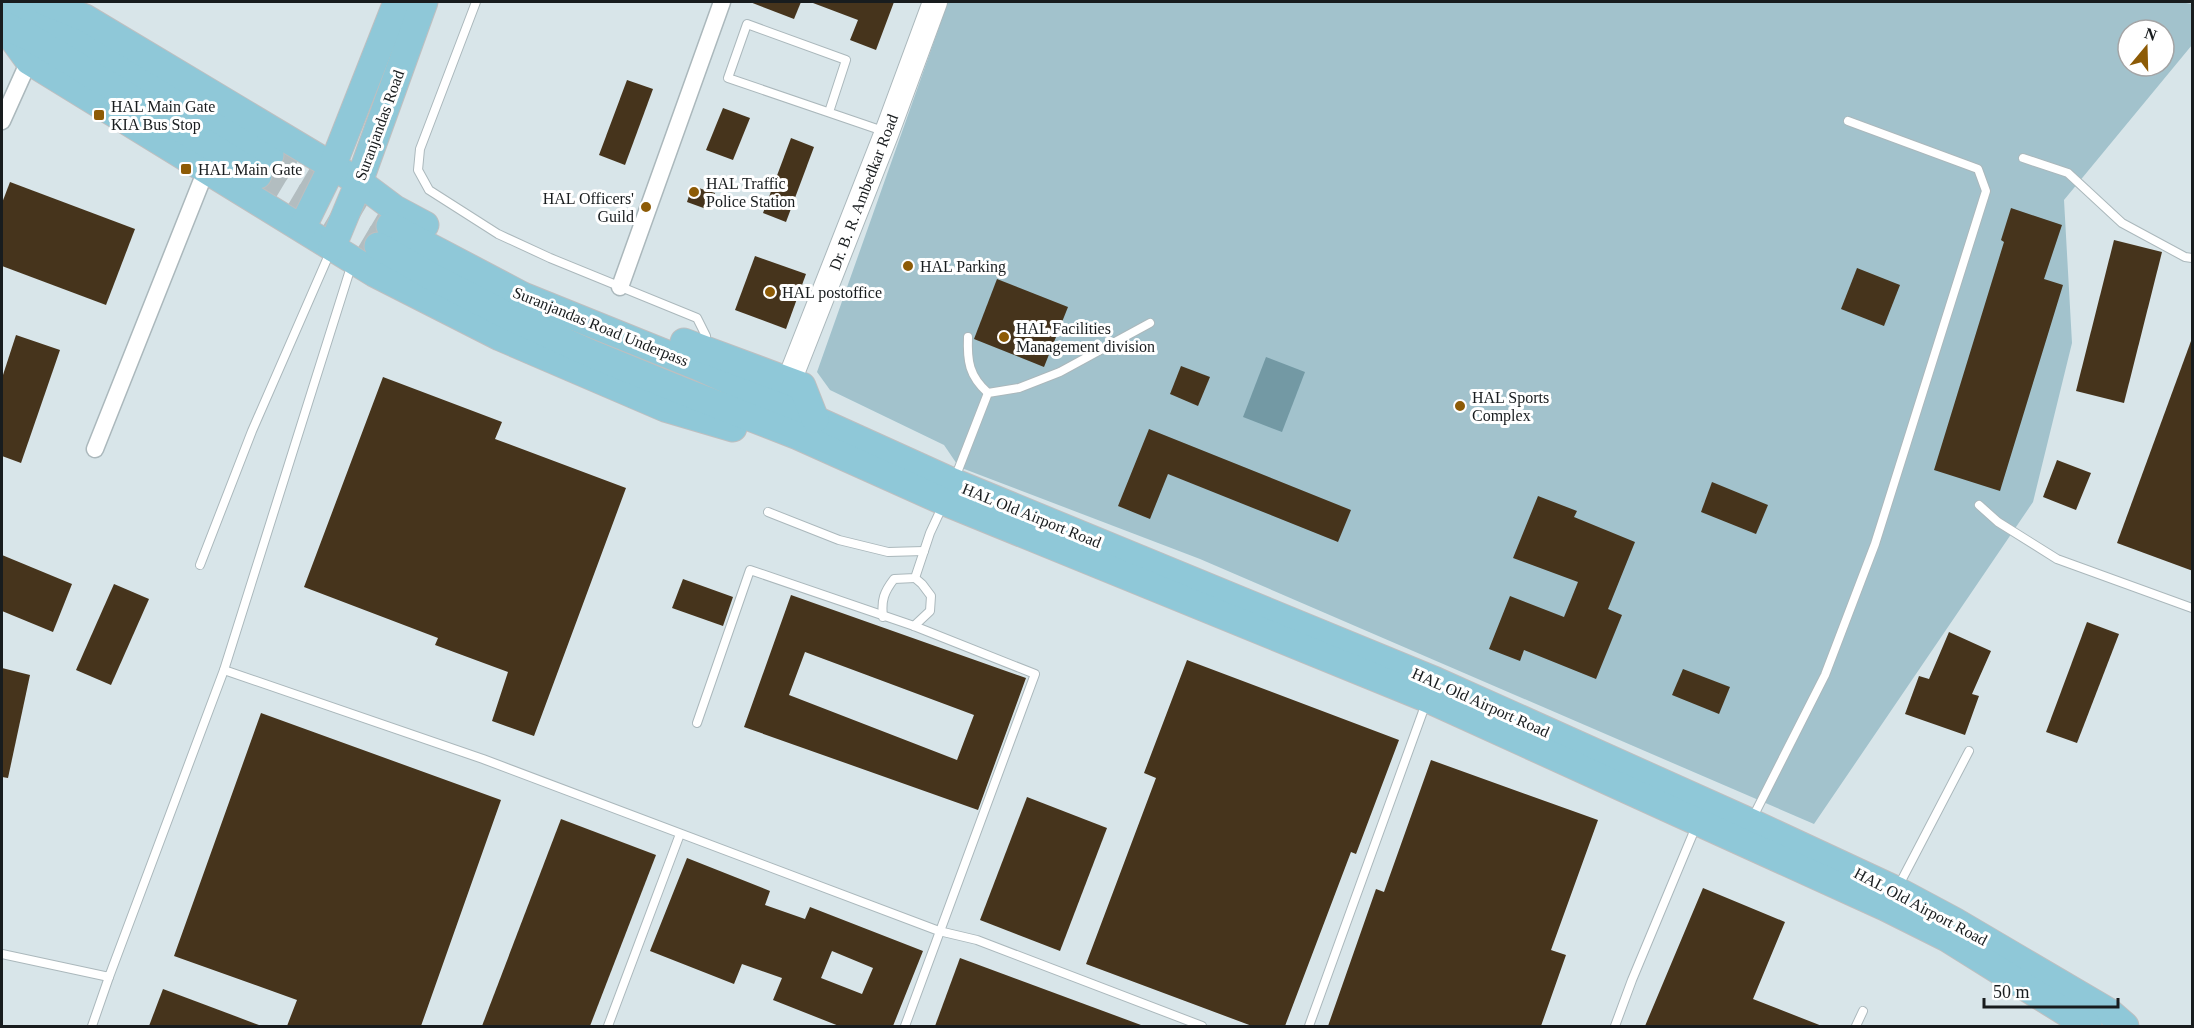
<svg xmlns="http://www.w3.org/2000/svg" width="2194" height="1028" font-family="Georgia,serif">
	<rect width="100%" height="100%" fill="#d8e5e9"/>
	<!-- green -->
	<path fill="#a2c2cc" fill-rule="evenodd" d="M948 2H2180L2192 4V45L2064 200 2072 343 2033 502 1814 824 1200 559 959 467 944 445 830 390 817 372ZM2128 30H2164V66H2128Z"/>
	<!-- water -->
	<path fill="#7399a4" d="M1266 357 1305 372 1282 432 1243 417Z"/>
	<!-- building -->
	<g fill="#46341c" fill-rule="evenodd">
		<path d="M750 2H801L794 19Z"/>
		<path d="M814 2H894L876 50 850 40 858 20 813 3Z"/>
		<path d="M627 80 653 89 625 165 599 155Z"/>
		<path d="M723 108 750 118 733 160 706 150Z"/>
		<path d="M791 138 814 147 786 222 763 213Z"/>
		<path d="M10 182 135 229 106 305 2 266V203Z"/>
		<path d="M692 186 715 193 709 210 687 202Z"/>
		<path d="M2011 208 2062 225 2044 279 2063 285 2000 491 1934 470 2004 242 2001 240Z"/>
		<path d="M2114 240 2162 252 2124 403 2076 391Z"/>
		<path d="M755 256 806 274 786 329 735 310Z"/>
		<path d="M1857 268 1900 285 1884 326 1841 309Z"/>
		<path d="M997 279 1068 307 1044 367 974 339Z"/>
		<path d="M16 335 60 350 21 463 2 456V378Z"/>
		<path d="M2191 341 2193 342V571L2117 543Z"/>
		<path d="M1181 366 1210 377 1198 406 1170 394Z"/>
		<path d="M383 377 502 422 495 439 626 488 534 736 492 721 508 672 435 645 438 638 304 587Z"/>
		<path d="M1149 429 1351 510 1338 542 1168 474 1150 519 1118 506Z"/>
		<path d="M2057 460 2091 473 2076 510 2043 497Z"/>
		<path d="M1712 482 1768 505 1756 534 1701 512Z"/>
		<path d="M1538 496 1577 511 1574 517 1635 542 1608 609 1622 615 1596 679 1524 650 1520 661 1489 649 1510 596 1564 617 1578 582 1513 558Z"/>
		<path d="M2 555 72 584 53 632 2 611Z"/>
		<path d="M683 579 733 597 723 626 672 608Z"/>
		<path d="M114 584 149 599 111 685 76 670Z"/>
		<path d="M791 595 1026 678 978 810 744 727ZM805 652 974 715 957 760 789 695Z"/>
		<path d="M2087 622 2119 634 2077 743 2046 732Z"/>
		<path d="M1949 632 1991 651 1972 694 1979 696 1965 735 1905 714 1919 676 1929 679Z"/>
		<path d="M1187 660 1399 740 1356 854 1351 852 1285 1026H1252L1086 964 1156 778 1144 773Z"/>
		<path d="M2 668 30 675 8 778 2 777Z"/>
		<path d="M1683 669 1730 687 1719 714 1672 695Z"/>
		<path d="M261 713 501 800 421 1026H287L297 1000 174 956Z"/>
		<path d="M1431 760 1598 820 1551 950 1566 955 1541 1026H1328L1376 889 1384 892Z"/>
		<path d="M1027 797 1107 828 1060 951 980 920Z"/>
		<path d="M561 819 656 855 590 1026H482Z"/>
		<path d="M687 858 770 891 765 905 805 919 810 907 923 951 893 1026H839L773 1000 782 978 742 964 734 984 650 951ZM832 951 873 968 862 994 821 978Z"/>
		<path d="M1703 888 1785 922 1753 999 1822 1026H1645Z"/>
		<path d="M960 958 1141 1025V1026H935Z"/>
		<path d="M163 989 259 1025V1026H149Z"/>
	</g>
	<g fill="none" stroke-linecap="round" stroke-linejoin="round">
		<!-- primary-tunnel -->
		<g stroke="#b2bdc0" stroke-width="27" stroke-dasharray="27 14" stroke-linecap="butt">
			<path d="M270 155 390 226"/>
			<path d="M258 175 378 246"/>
		</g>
		<defs>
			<g id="lane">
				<path d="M476 2 420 149 418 170 429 190 498 234 550 258 697 318 706 336 704 347"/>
				<path d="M829 112 846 60 747 24 728 78 886 132"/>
				<path d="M2023 158 2068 173 2122 223 2185 257 2192 258"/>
				<path d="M968 337C967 361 969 376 988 393"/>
				<path d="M955 478 988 393 1019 388 1060 372 1150 323"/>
				<path d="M1979 505 1998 522 2057 559 2192 608"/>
				<path d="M768 512 839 540 888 552 924 551"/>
				<path d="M200 565 252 431 331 250"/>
				<path d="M883 617C881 600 884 592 894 579L915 578 930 533 943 505"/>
				<path d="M914 626 930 611 931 596 922 584 915 578"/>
				<path d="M224 670 483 759 939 931 977 940 1202 1026"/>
				<path d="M697 723 750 570 914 626 1035 674 905 1026"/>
				<path d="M1752 819 1825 675 1875 544 1986 191 1978 169 1848 121"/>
				<path d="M1898 887 1969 751"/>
				<path d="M2 954 109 977 224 670 349 273 354 265"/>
				<path d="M92 1026 109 977"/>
				<path d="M608 1026 680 834"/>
				<path d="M1309 1026 1426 703"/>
				<path d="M1615 1026 1632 980 1697 824"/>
				<path d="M1856 1026 1863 1011"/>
			</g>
			<g id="street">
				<path d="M2 121 29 61"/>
				<path d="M620 287 722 2"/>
				<path d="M95 449 206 170"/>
			</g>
			<path id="secondary" d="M789 381 887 132 935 2"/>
			<g id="primary">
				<path d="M13 2 53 22 270 155"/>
				<path d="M46 2 85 18 359 182 395 209 425 225"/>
				<path d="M2 24 29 61 374 273 500 337 665 408 733 428"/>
				<path d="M8 27 33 39 258 175"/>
				<path d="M390 226 523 296 699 367 953 482 1436 681 1750 822 1896 890 1954 921 2109 1012 2125 1026"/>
				<path d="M302 228 332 167 397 2"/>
				<path d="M378 246 436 279 514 319 592 354 685 392 798 436 945 502 1428 699 1698 822 1885 907 1947 938 2088 1026"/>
				<path d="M332 247 359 182 424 2"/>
				<path d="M684 342 802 386 815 419"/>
			</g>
		</defs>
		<!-- lane casing -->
		<use href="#lane" stroke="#abb8bc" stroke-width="10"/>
		<!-- street casing -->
		<use href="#street" stroke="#abb8bc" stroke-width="19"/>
		<!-- secondary casing -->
		<use href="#secondary" stroke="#abb8bc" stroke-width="26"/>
		<!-- primary casing -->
		<use href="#primary" stroke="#bebfc0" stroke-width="29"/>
		<!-- lane -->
		<use href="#lane" stroke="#fff" stroke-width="8"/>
		<!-- street -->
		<use href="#street" stroke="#fff" stroke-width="16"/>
		<!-- secondary -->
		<use href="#secondary" stroke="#fff" stroke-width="24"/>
		<!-- primary -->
		<use href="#primary" stroke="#8fc8d8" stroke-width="27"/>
	</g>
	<!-- markers -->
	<g fill="#8d5b06" stroke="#fff" stroke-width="2">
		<rect x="93" y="109" width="12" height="12" rx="3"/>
		<rect x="180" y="163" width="12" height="12" rx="3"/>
		<circle cx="694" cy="192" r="6"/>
		<circle cx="646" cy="207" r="6"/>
		<circle cx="908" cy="266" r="6"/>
		<circle cx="770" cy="292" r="6"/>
		<circle cx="1004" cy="337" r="6"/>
		<circle cx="1460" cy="406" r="6"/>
	</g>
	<g text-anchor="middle" stroke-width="6" stroke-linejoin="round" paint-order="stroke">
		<!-- poi labels -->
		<g font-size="16" fill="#181c1e" stroke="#fff" text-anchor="start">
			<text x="111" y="112">HAL Main Gate<tspan x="111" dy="18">KIA Bus Stop</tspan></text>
			<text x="198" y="175">HAL Main Gate</text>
			<text x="706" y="189">HAL Traffic<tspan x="706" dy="18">Police Station</tspan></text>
			<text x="634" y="204" text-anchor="end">HAL Officers'<tspan x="634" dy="18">Guild</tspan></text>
			<text x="920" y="272">HAL Parking</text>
			<text x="782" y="298">HAL postoffice</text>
			<text x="1016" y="334">HAL Facilities<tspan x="1016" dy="18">Management division</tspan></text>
			<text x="1472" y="403">HAL Sports<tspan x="1472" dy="18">Complex</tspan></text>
		</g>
		<!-- street labels -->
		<g font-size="16" fill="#181c1e" stroke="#fff">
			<text transform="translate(379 125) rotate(-70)" y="6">Suranjandas Road</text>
			<text transform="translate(863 192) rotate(-69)" y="6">Dr. B. R. Ambedkar Road</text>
			<text transform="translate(601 326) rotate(22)" y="6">Suranjandas Road Underpass</text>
			<text transform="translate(1032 515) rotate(22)" y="6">HAL Old Airport Road</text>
			<text transform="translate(1481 702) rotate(24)" y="6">HAL Old Airport Road</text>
			<text transform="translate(1921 906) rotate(28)" y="6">HAL Old Airport Road</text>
		</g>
	</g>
	<!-- border -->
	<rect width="2194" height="1028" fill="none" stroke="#181c1e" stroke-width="6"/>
	<!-- north arrow -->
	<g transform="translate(2146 48) rotate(19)"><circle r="28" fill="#ffffff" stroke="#a3a4a5" stroke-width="1.5"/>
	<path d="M0-4.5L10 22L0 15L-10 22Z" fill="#8d5b06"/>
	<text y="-9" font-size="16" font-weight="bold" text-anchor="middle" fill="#181c1e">N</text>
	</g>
	<!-- scale -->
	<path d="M1984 998v9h134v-9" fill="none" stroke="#181c1e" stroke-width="3"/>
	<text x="1993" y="998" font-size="18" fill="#181c1e" stroke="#ffffff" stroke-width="4.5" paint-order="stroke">50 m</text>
</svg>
